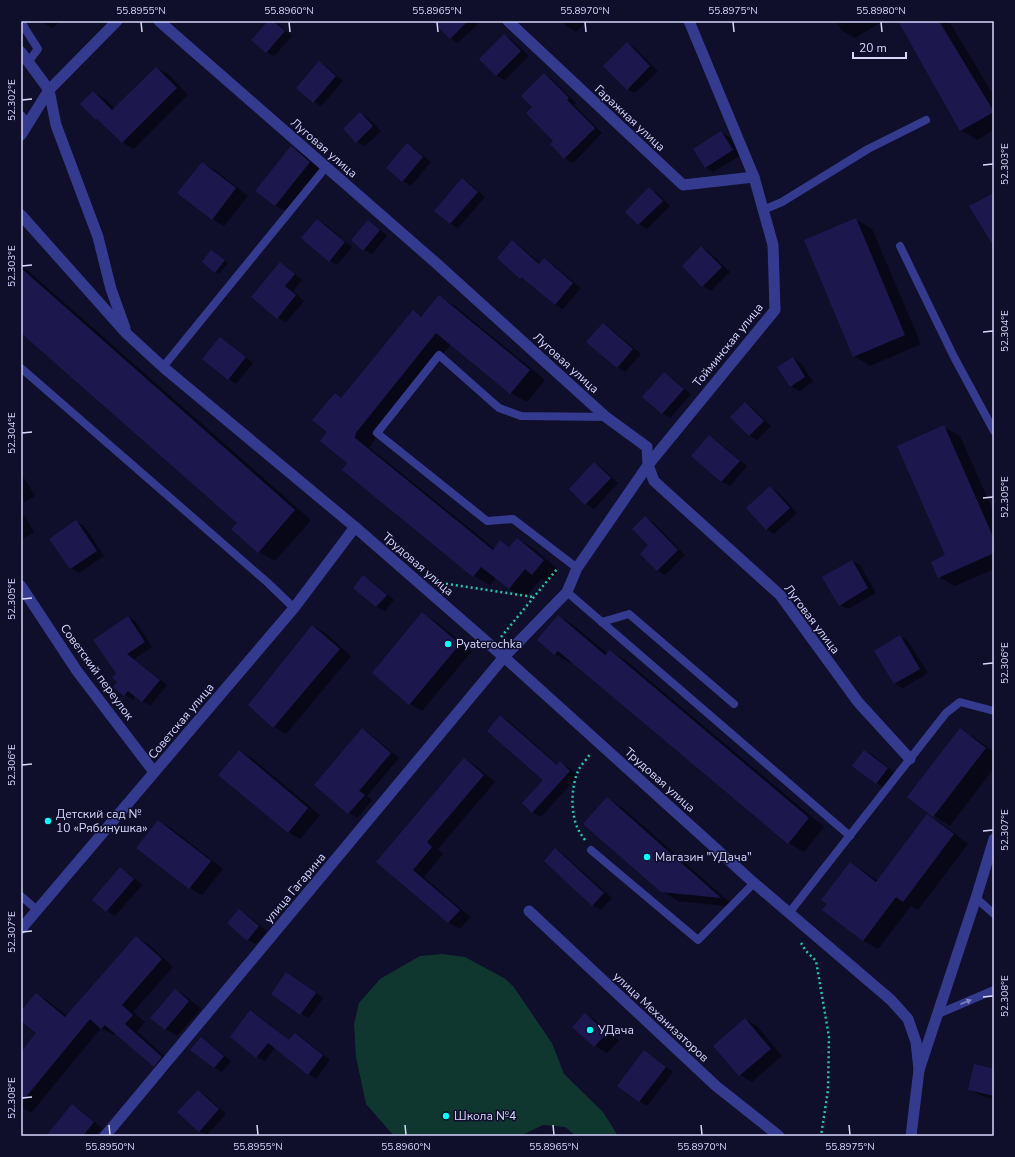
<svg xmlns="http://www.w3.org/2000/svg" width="1015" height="1157" font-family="'Nunito Sans',sans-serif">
	<rect width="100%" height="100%" fill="#0f0e2b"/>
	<!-- green -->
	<path fill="#103630" d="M442 954 465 957 504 978 513 986 552 1043 564 1074 603 1112 618 1136H576L565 1127 543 1125 520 1136H394L366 1104 356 1057 354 1024 359 1003 380 979 420 956Z"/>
	<!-- shadow -->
	<g fill="#0007">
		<path d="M39 21H61L52 28Z"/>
		<path d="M269 21H273L278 24 292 36 274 56 266 52Z"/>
		<path d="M433 21H477L479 23 458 43 450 38Z"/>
		<path d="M561 21H587L576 32 568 27Z"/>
		<path d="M836 21H883L855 38 842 31Z"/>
		<path d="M900 21H949L994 96V130L977 140 961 130Z"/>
		<path d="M504 35 512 40 529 56 505 80 497 76 480 59Z"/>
		<path d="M627 43 635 48 658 71 635 93 627 89Z"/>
		<path d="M319 62 327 67 343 81 321 106 313 102Z"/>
		<path d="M156 68 168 74 188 95 134 149 122 142 104 124 96 119 93 92 105 99 115 109Z"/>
		<path d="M544 74 552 79 576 103 574 105 602 133 573 163 565 158 551 144 554 141 534 107Z"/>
		<path d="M360 113 368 118 381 131 365 146 357 142Z"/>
		<path d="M721 132 729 137 741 155 713 172 705 167Z"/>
		<path d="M407 144 415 149 431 162 411 186 403 181 387 168Z"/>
		<path d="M291 147 303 154 321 170 288 212 276 206 257 191Z"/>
		<path d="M202 163 215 170 248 196 224 226 212 219Z"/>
		<path d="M462 179 470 184 485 197 458 228 450 223Z"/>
		<path d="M649 189 657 193 670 206 647 229 639 224 627 212Z"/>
		<path d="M856 219 872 229 921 344 870 366 854 356Z"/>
		<path d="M318 220 326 225 352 247 337 265 330 261Z"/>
		<path d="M368 221 376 226 387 236 372 254 364 250Z"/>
		<path d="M512 242 520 246 541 264 544 260 552 264 581 288 563 309 555 305 529 282 521 278Z"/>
		<path d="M702 247 709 252 730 272 711 291 703 286 683 266Z"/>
		<path d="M215 253 228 263 219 274 216 272Z"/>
		<path d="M280 263 288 268 302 280 293 291 304 301 286 322 278 318Z"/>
		<path d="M21 266 26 269 311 520 275 561 259 552 238 523 21 331Z"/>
		<path d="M439 297 455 306 545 380 527 402 511 393 451 344 371 444 372 445 369 447 495 549 500 541 510 547 517 539 533 548 559 570 549 583 541 579 525 598 509 589 496 578 490 585 474 576 343 470 349 463 329 432 335 394 342 398 413 312 422 317Z"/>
		<path d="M603 324 611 329 641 354 625 372 617 367Z"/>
		<path d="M221 338 228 343 253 363 236 384 229 379Z"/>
		<path d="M793 358 801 363 813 382 799 391 791 386Z"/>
		<path d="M664 374 672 378 691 394 670 418 662 413Z"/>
		<path d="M745 404 753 408 771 426 757 440 749 435Z"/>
		<path d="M944 427 960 436 994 513V569L955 586 939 577 947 556Z"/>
		<path d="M709 436 717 441 747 466 730 486 722 482 692 456Z"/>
		<path d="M595 464 602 468 618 483 594 509 586 504 570 489Z"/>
		<path d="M21 473 35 496 21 504Z"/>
		<path d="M770 487 778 492 797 513 774 534 766 529Z"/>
		<path d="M21 514 25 516 34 532 21 540Z"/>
		<path d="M645 518 653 522 685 555 665 575 657 570 649 545Z"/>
		<path d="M76 522 84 526 104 556 79 573 71 568 51 539Z"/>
		<path d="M852 561 860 565 876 593 848 609 840 605Z"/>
		<path d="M363 577 371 581 394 600 385 611 377 607 354 588Z"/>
		<path d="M423 614 435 621 472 651 422 711 410 704Z"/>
		<path d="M558 616 573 625 608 654 610 651 625 660 824 827 804 852 788 843 572 661 570 663 555 654Z"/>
		<path d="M128 617 136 622 152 647 134 659 167 685 150 706 136 696 133 700 125 695 114 687 118 682V673Z"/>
		<path d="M21 625 24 630 21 632Z"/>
		<path d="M313 626 325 633 351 656 286 734 274 727 249 705Z"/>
		<path d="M900 636 908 641 928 673 903 688 895 684Z"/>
		<path d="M501 717 509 721 558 765 560 763 568 767 578 776 541 817 533 812 523 803 544 780Z"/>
		<path d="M363 729 370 734 399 758 367 796 372 800 357 818 349 813 316 785Z"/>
		<path d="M960 729 976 739 994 752V768L950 826 934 816 909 797Z"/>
		<path d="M240 751 252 758 320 815 300 839 288 832Z"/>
		<path d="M865 751 873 755 895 773 884 788 876 783Z"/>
		<path d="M464 759 476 766 495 782 438 849 443 854 424 877 470 917 460 929 449 923 378 861Z"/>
		<path d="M607 799 623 808 735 907 678 901 662 891Z"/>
		<path d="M927 815 942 824 968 844 918 910 911 906 878 949 863 940 850 863 865 872 878 881Z"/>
		<path d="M158 821 171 828 223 869 202 895 190 888 138 848Z"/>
		<path d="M556 850 563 854 612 898 601 910 593 905 545 861Z"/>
		<path d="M120 869 128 873 142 885 115 916 107 911 93 900Z"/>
		<path d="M239 910 247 915 267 931 256 944 248 940Z"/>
		<path d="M136 937 148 944 173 967 133 1012 145 1022 137 1031 173 1064 166 1073 154 1066 116 1033 114 1035 101 1028 31 1113 21 1107V1053L38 1033 21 1019V1013L36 994 48 1001 67 1016Z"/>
		<path d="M287 973 323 998 309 1018 301 1014Z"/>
		<path d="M175 990 187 997 201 1009 177 1036 165 1029Z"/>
		<path d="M251 1011 259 1016 290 1041 295 1034 303 1038 330 1060 316 1079 308 1074 275 1048 265 1061 257 1057Z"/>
		<path d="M585 1014 597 1021 619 1041 607 1053 595 1046 573 1027Z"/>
		<path d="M745 1019 757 1026 782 1056 752 1082 740 1075Z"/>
		<path d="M201 1038 209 1043 231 1061 222 1072 215 1068 192 1050Z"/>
		<path d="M644 1051 652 1056 673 1072 647 1106 639 1101Z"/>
		<path d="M994 1070V1099L982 1096 969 1089Z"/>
		<path d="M198 1091 206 1096 226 1114 207 1135 199 1131Z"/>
		<path d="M72 1105 80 1110 102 1128 95 1136H48Z"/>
	</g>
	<!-- building -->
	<g fill="#1c184e">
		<path d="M268 21H273L285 31 266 53 251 40Z"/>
		<path d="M432 21H468L450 39Z"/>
		<path d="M898 21H939L994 112 960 131Z"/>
		<path d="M504 34 521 51 496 76 479 59Z"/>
		<path d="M627 42 650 66 627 90 603 66Z"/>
		<path d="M319 61 336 76 313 103 296 88Z"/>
		<path d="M156 67 177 88 122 143 97 119 96 120 80 104 93 91 112 110Z"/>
		<path d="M544 73 569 98 567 100 595 128 564 159 550 144 553 141 526 113 532 107 521 96Z"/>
		<path d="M360 112 373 126 356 143 343 129Z"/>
		<path d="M721 131 733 150 705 168 693 149Z"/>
		<path d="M407 143 423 157 402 182 386 168Z"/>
		<path d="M291 146 310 162 275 206 255 191Z"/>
		<path d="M202 162 236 188 212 220 177 193Z"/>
		<path d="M462 178 478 192 450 224 434 211Z"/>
		<path d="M649 187 663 201 638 225 625 212Z"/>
		<path d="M994 193V247L969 206Z"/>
		<path d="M856 218 905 335 853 357 804 240Z"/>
		<path d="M317 219 345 242 329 262 301 238Z"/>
		<path d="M368 220 380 230 363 251 351 240Z"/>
		<path d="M512 240 539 264 544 258 573 283 555 305 521 277 520 279 497 258Z"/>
		<path d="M701 246 722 267 702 287 682 266Z"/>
		<path d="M211 250 225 260 215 273 202 262Z"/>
		<path d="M280 262 295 274 285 286 296 295 277 319 251 297Z"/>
		<path d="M21 268 295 510 258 553 231 529 237 523 21 333Z"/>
		<path d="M439 295 530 370 510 394 436 333 355 434 356 435 354 437 493 550 500 540 509 547 517 538 544 560 532 575 525 569 509 589 481 567 473 577 342 470 347 463 320 441 327 432 312 420 335 393 341 398 413 310 421 317Z"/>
		<path d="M603 323 633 349 617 368 586 342Z"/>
		<path d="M220 337 246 357 228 380 202 359Z"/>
		<path d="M793 357 805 377 790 387 777 367Z"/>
		<path d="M664 372 684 389 662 414 642 397Z"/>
		<path d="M745 402 764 421 749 436 730 417Z"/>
		<path d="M944 425 994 539V553L938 578 931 562 945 555 897 446Z"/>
		<path d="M709 435 740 461 721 482 691 456Z"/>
		<path d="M594 462 611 478 585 505 569 489Z"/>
		<path d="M770 486 790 508 766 530 746 508Z"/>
		<path d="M645 516 678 550 657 571 640 554 648 545 632 529Z"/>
		<path d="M76 520 97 551 70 569 49 539Z"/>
		<path d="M852 560 868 588 839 606 822 577Z"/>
		<path d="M363 575 387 595 376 607 353 588Z"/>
		<path d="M422 612 460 644 409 705 372 673Z"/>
		<path d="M558 615 605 655 610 650 809 818 788 844 558 651 554 655 537 640Z"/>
		<path d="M128 616 145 642 127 654 160 680 142 702 128 691 124 696 113 687 117 682 112 678 116 673 93 640Z"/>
		<path d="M312 625 340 649 273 728 248 705Z"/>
		<path d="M900 635 920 669 894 684 874 651Z"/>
		<path d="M500 715 557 765 560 761 570 771 532 813 522 803 543 780 487 731Z"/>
		<path d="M362 728 391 753 359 791 365 795 348 814 314 785Z"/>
		<path d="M960 728 986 748 933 817 907 797Z"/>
		<path d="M239 750 308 808 288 833 218 775Z"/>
		<path d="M864 750 888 768 876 784 852 766Z"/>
		<path d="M464 758 484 775 427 842 432 847 413 870 460 910 448 923 376 862Z"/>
		<path d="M607 797 721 898 661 892 583 824Z"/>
		<path d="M927 814 954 834 903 902 896 897 863 941 822 910 827 904 821 900 850 862 876 882Z"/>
		<path d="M158 820 211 861 189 889 136 848Z"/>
		<path d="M555 848 604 893 592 906 544 861Z"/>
		<path d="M120 867 134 879 106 912 92 900Z"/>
		<path d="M239 909 259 926 247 941 227 923Z"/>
		<path d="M136 936 162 959 122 1005 133 1015 125 1024 162 1057 154 1067 105 1025 101 1029 90 1019 21 1103V1052L36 1033 21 1021V1011L36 993 65 1017Z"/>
		<path d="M286 972 316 993 300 1015 271 994Z"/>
		<path d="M175 989 189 1001 165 1030 150 1018Z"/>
		<path d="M250 1010 289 1040 295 1033 323 1055 308 1075 268 1043 256 1058 230 1037Z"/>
		<path d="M585 1013 607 1033 594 1047 572 1027Z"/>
		<path d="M745 1018 771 1049 739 1076 713 1046Z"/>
		<path d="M201 1037 224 1056 214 1068 190 1050Z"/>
		<path d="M644 1050 666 1067 639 1102 617 1086Z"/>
		<path d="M974 1064 994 1069V1096L968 1090Z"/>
		<path d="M198 1090 219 1109 199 1132 177 1112Z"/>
		<path d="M72 1104 94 1122 83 1136H46Z"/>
	</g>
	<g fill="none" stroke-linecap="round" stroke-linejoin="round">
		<!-- path -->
		<g stroke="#23c8ab" stroke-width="2.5" stroke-dasharray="2 3" stroke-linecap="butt">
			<path d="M441 583 534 597"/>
			<path d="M501 637 557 569"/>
			<path d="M585 840C582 836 580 833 578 829 570 813 571 785 579 769 582 764 587 759 590 754"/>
			<path d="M801 943 806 951 816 961 829 1037 828 1090 821 1136"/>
		</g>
		<!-- service -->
		<g stroke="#343b8f" stroke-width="8">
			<path d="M22 21 24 27 38 49 28 62"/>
			<path d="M21 115 28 123"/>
			<path d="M763 210 782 202 868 149 926 120"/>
			<path d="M900 246 954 357 994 431"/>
			<path d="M163 367 326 167"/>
			<path d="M21 368 267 582 294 608"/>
			<path d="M577 568 513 519 487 521 377 433 439 355 499 408 521 416 606 417"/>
			<path d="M567 592 850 836"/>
			<path d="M602 622 629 614 734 704"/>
			<path d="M591 850 698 940 754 883"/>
			<path d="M21 896 37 910"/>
			<path d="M976 898 994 914"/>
			<path d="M789 913 946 713 960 702 994 711"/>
			<path d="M938 1014 994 990"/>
		</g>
		<!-- minor -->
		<g stroke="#343b8f" stroke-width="11">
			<path d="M159 21 436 263 606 417 647 447 648 465 654 481 780 595 858 702 910 759"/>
			<path d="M508 21 683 185 754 177"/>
			<path d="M21 52 49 90 56 125 98 237 111 289 125 328"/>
			<path d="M21 135 49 90 117 21"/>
			<path d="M21 215 127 334 163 367 355 527"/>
			<path d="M21 586 77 671 154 772"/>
			<path d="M529 911 716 1086 779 1136"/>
			<path d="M919 1070 976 898 994 839"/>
			<path d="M105 1136 504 657 567 592 577 568 648 465 775 310 773 245 754 177 689 21"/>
		</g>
		<!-- tertiary -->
		<path stroke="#343b8f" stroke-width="11" d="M21 929 294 608 355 527 504 657 754 883 891 1000 908 1019 916 1042 919 1070 911 1136"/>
	</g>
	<!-- one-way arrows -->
	<defs><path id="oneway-solid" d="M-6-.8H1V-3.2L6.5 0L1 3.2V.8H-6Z"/></defs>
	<use fill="#7e82c1" href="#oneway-solid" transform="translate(966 1002) rotate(-23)"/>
	<!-- ticks -->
	<path fill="none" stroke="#d8d8ff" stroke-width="1.5" d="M141 22 142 32M289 22 290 32M437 22 438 32M585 22 586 32M733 22 734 32M881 22 882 32M22 100 32 99M983 165 993 164M22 266 32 265M983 332 993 331M22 433 32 432M983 498 993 497M22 599 32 598M983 664 993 663M22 765 32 764M983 831 993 830M22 932 32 931M983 997 993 996M22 1098 32 1097M109 1125 110 1135M257 1125 258 1135M405 1125 406 1135M553 1125 554 1135M701 1125 702 1135M849 1125 850 1135"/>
	<!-- markers -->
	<g fill="#04fffb" stroke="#0f0e2b" stroke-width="1.5">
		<circle cx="448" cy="644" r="4"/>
		<circle cx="48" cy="821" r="4"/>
		<circle cx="647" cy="857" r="4"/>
		<circle cx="590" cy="1030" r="4"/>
		<circle cx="446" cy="1116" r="4"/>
	</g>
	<g text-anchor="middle" stroke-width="3" stroke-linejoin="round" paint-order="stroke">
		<!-- street labels -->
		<g font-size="12" fill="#d8d8ff" stroke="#0f0e2b">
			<text transform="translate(630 118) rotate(43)" y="4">Гаражная улица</text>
			<text transform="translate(324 148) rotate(41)" y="4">Луговая улица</text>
			<text transform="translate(728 345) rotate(-51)" y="4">Тойминская улица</text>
			<text transform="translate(566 363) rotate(42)" y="4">Луговая улица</text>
			<text transform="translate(418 564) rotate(41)" y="4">Трудовая улица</text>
			<text transform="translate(812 619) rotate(53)" y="4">Луговая улица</text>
			<text transform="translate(97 672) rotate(54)" y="4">Советский переулок</text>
			<text transform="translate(181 721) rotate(-50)" y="4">Советская улица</text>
			<text transform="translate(660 780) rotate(42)" y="4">Трудовая улица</text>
			<text transform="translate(295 888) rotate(-50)" y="4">улица Гагарина</text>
			<text transform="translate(661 1017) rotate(43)" y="4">улица Механизаторов</text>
		</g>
		<!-- poi labels -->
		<g font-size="12" fill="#d8d8ff" stroke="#0f0e2b" text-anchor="start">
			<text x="456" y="648">Pyaterochka</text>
			<text x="56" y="818">Детский сад №<tspan x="56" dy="14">10 «Рябинушка»</tspan></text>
			<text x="655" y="861">Магазин "УДача"</text>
			<text x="598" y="1034">УДача</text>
			<text x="454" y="1120">Школа №4</text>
		</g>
	</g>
	<!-- border -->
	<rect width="1015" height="1157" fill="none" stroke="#0f0e2b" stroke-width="44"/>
	<!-- scale -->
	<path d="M853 52v6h53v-6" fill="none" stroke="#d8d8ff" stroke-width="2"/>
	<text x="859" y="52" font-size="12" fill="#d8d8ff" stroke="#0f0e2b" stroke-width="3" paint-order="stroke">20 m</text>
	<rect x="22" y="22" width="971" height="1113" fill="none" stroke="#d8d8ff" stroke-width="1.5"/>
	<g font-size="10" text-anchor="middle" fill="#d8d8ff">
		<text x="141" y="14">55.8955°N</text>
		<text x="289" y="14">55.8960°N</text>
		<text x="437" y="14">55.8965°N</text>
		<text x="585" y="14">55.8970°N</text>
		<text x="733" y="14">55.8975°N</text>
		<text x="881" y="14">55.8980°N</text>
		<text transform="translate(11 100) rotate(-90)" y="4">52.302°E</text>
		<text transform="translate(1004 164) rotate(-90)" y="4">52.303°E</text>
		<text transform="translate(11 266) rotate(-90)" y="4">52.303°E</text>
		<text transform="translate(1004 331) rotate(-90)" y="4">52.304°E</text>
		<text transform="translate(11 433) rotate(-90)" y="4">52.304°E</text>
		<text transform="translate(1004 497) rotate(-90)" y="4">52.305°E</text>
		<text transform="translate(11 599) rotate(-90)" y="4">52.305°E</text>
		<text transform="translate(1004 663) rotate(-90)" y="4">52.306°E</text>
		<text transform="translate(11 765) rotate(-90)" y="4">52.306°E</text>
		<text transform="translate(1004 830) rotate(-90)" y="4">52.307°E</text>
		<text transform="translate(11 932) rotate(-90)" y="4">52.307°E</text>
		<text transform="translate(1004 996) rotate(-90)" y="4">52.308°E</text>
		<text transform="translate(11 1098) rotate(-90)" y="4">52.308°E</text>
		<text x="110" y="1150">55.8950°N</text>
		<text x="258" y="1150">55.8955°N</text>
		<text x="406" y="1150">55.8960°N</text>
		<text x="554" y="1150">55.8965°N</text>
		<text x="702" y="1150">55.8970°N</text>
		<text x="850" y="1150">55.8975°N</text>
	</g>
</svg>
